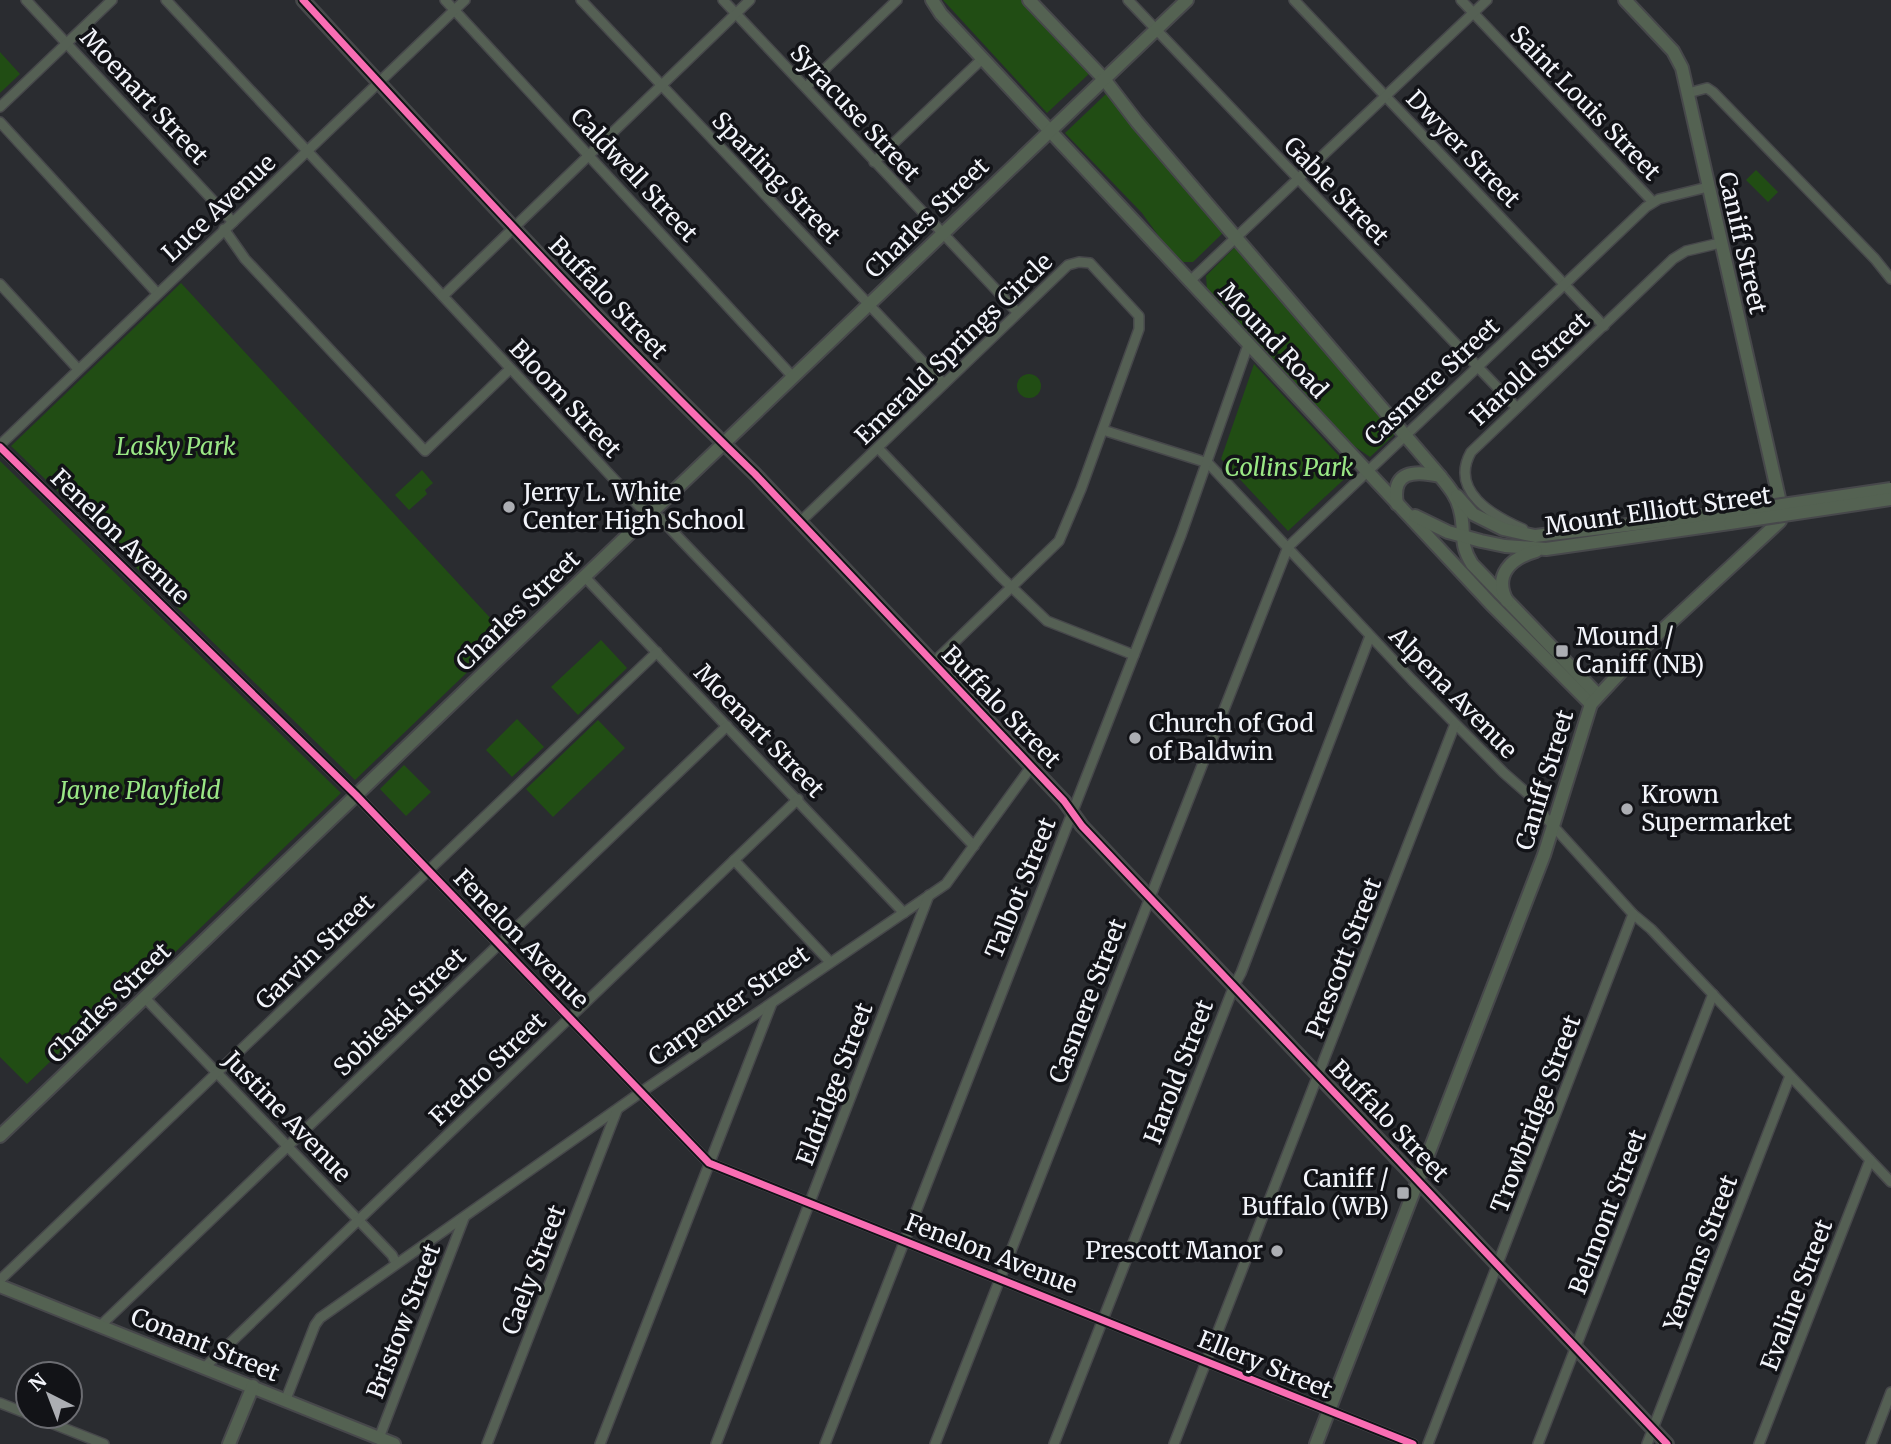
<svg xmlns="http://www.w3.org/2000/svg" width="1891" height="1444" font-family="Merriweather,serif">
	<rect width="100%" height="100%" fill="#2a2c30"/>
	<!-- green -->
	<g fill="#214d14">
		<path d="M943 0H1024L1091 72 1047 113Z"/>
		<path d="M0 52 20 74 0 93Z"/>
		<path d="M1106 94 1225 231 1193 262H1183L1168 249 1142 213 1065 133Z"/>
		<path d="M1756 170 1778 192 1768 202 1746 180Z"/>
		<path d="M1234 248 1238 249 1396 431 1395 434 1370 457 1354 446 1207 289 1206 276Z"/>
		<path d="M181 283 506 635 355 780 11 446Z"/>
		<path d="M1254 364 1353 471 1288 531 1221 459Z"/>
		<circle cx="1029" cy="386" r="12"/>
		<path d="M0 461 341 793 143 983 137 978 27 1084 0 1057Z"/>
		<path d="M422 470 433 483 425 490 427 494 409 510 395 495Z"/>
		<path d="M601 640 627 668 578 715 551 687Z"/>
		<path d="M517 719 544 747 512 777 486 750Z"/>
		<path d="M598 720 625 748 553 817 526 789Z"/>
		<path d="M404 765 431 792 406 816 380 789Z"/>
	</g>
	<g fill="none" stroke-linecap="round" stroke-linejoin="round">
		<defs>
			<g id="street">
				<path d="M26 0 233 222"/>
				<path d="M166 0 641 508 660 518 974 846"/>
				<path d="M445 0 793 377"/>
				<path d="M581 0 943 383"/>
				<path d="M723 0 1017 312"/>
				<path d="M1128 0 1517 408"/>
				<path d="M1294 0 1604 326"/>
				<path d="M1461 0 1653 202"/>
				<path d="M806 87 897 0"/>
				<path d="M1688 93 1707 88 1713 92 1875 259 1891 279"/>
				<path d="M0 107 112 0"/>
				<path d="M0 122 157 293"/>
				<path d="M874 162 982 59"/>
				<path d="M224 229 245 259 425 451 510 369"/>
				<path d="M1189 282 1487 0"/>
				<path d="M0 284 78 369"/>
				<path d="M443 296 750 0"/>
				<path d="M1103 430 1208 463 1412 680 1504 773 1536 801 1545 817 1633 914 1651 929 1891 1182"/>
				<path d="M0 445 465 0"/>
				<path d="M0 447 356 795 709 1163 1413 1444"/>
				<path d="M878 448 1001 577 1047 621 1134 655"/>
				<path d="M800 522 1068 265 1079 262 1090 263 1139 316V329L1081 489 1059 541 933 663"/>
				<path d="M1523 529C1493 516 1449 491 1471 452L1673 259 1686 251 1720 243"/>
				<path d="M584 576 904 913"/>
				<path d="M734 860 830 962"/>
				<path d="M145 998 392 1255 396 1263 398 1262"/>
				<path d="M0 1280 657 652"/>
				<path d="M100 1326 727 726"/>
				<path d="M205 1367 798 799"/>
				<path d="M286 1399 315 1325 320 1318 647 1088 946 884 1031 767"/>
				<path d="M0 1403 28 1414"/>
				<path d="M33 1416 104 1444"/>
				<path d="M379 1438 464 1218"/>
				<path d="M487 1444 617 1110"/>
				<path d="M600 1444 772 1003"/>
				<path d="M716 1444 929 895"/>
				<path d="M825 1444 1181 535 1248 345"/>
				<path d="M935 1444 1288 547 1646 207 1659 199 1708 187"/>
				<path d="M1054 1444 1234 986 1241 973 1370 636"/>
				<path d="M1174 1444 1455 724"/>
				<path d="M1428 1444 1633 914"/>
				<path d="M1538 1444 1713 994"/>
				<path d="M1647 1444 1790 1076"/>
				<path d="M1759 1444 1870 1160"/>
				<path d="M1871 1444 1891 1392"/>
			</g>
			<g id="secondary">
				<path d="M303 0C451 161 598 322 755 474L1064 801 1082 826 1667 1444"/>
				<path d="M932 0 941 14 1491 604 1591 704"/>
				<path d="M1029 0 1104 79 1137 122 1440 476C1448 486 1457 496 1460 510 1466 531 1458 542 1472 564L1597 694"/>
				<path d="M1457 496 1473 514 1503 529 1535 536 1727 513"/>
				<path d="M1397 504C1391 471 1414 470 1440 476"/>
				<path d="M1415 516 1448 532 1481 541 1505 546 1546 549 1730 523"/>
				<path d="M1507 601C1493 575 1511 558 1536 551"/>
				<path d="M0 1136 1187 0"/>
				<path d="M0 1286 394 1444"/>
				<path d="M229 1444 253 1386"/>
				<path d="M1316 1444 1544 855 1591 704 1643 648 1780 521 1779 498 1682 68 1673 51 1625 0"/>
			</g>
		</defs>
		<!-- street casing -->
		<use href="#street" stroke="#47484b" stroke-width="12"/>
		<!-- secondary casing -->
		<use href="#secondary" stroke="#47484b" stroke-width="16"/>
		<!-- street -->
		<use href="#street" stroke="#556054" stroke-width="9"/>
		<!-- secondary -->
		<use href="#secondary" stroke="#546252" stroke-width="12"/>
		<defs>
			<g id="secondary-bridge">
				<path d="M1727 513 1891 489"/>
				<path d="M1730 523 1891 499"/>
			</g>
		</defs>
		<!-- secondary-bridge casing -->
		<use href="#secondary-bridge" stroke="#47484b" stroke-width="16" stroke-linecap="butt"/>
		<!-- secondary-bridge -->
		<use href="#secondary-bridge" stroke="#546252" stroke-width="12"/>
		<defs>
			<g id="cycleway">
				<path d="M303 0C451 161 598 322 755 474L1064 801 1082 826 1667 1444"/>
				<path d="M0 447 356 795 709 1163 1413 1444"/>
			</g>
		</defs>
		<!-- cycleway casing -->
		<use href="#cycleway" stroke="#121317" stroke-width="11"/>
		<!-- cycleway -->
		<use href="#cycleway" stroke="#f96db3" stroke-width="7"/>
	</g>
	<!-- markers -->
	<g fill="#acaeb3" stroke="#121317" stroke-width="2.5">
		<circle cx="509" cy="507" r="7"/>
		<rect x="1555" y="644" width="14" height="14" rx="3.5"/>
		<circle cx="1135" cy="738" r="7"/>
		<circle cx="1627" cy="809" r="7"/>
		<rect x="1396" y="1186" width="14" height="14" rx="3.5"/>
		<circle cx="1277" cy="1251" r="7"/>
	</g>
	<g text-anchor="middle" stroke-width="7" stroke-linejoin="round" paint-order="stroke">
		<!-- street labels -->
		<g font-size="24" fill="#f2f4fa" stroke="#121317">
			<text transform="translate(144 97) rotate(47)" y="8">Moenart Street</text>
			<text transform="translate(1585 103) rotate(46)" y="8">Saint Louis Street</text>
			<text transform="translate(855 113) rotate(47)" y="8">Syracuse Street</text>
			<text transform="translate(1463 149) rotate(46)" y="8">Dwyer Street</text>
			<text transform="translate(634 175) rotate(47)" y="8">Caldwell Street</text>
			<text transform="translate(776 178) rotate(46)" y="8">Sparling Street</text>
			<text transform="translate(1336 191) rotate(46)" y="8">Gable Street</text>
			<text transform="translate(219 208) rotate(-43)" y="8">Luce Avenue</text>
			<text transform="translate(927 218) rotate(-44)" y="8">Charles Street</text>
			<text transform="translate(1742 243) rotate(77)" y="8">Caniff Street</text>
			<text transform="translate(608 298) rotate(46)" y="8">Buffalo Street</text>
			<text transform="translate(1273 341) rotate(47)" y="8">Mound Road</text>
			<text transform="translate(954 349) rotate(-44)" y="8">Emerald Springs Circle</text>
			<text transform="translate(1530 369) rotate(-43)" y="8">Harold Street</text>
			<text transform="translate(1432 382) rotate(-43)" y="8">Casmere Street</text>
			<text transform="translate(565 399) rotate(47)" y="8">Bloom Street</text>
			<text transform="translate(1658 511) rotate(-8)" y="8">Mount Elliott Street</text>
			<text transform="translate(120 537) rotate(44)" y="8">Fenelon Avenue</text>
			<text transform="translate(518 611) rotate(-44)" y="8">Charles Street</text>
			<text transform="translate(1453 693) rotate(46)" y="8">Alpena Avenue</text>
			<text transform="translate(1001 707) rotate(46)" y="8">Buffalo Street</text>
			<text transform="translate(759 731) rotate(46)" y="8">Moenart Street</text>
			<text transform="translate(1545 780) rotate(-73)" y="8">Caniff Street</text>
			<text transform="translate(1021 888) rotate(-68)" y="8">Talbot Street</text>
			<text transform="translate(521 939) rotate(46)" y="8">Fenelon Avenue</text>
			<text transform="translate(315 952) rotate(-44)" y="8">Garvin Street</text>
			<text transform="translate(1344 958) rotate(-69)" y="8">Prescott Street</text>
			<text transform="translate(1088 1001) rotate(-69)" y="8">Casmere Street</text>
			<text transform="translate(109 1003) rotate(-44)" y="8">Charles Street</text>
			<text transform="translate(729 1006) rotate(-35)" y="8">Carpenter Street</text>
			<text transform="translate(400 1012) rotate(-44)" y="8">Sobieski Street</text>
			<text transform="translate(488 1069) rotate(-44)" y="8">Fredro Street</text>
			<text transform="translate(1179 1072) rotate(-69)" y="8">Harold Street</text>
			<text transform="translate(835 1084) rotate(-69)" y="8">Eldridge Street</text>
			<text transform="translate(1536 1114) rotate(-69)" y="8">Trowbridge Street</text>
			<text transform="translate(287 1117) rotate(46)" y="8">Justine Avenue</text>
			<text transform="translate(1389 1121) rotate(46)" y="8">Buffalo Street</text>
			<text transform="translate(1608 1212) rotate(-69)" y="8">Belmont Street</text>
			<text transform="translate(1701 1253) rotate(-69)" y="8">Yemans Street</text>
			<text transform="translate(991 1254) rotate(21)" y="8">Fenelon Avenue</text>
			<text transform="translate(534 1270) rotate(-69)" y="8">Caely Street</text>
			<text transform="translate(1797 1295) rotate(-69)" y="8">Evaline Street</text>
			<text transform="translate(404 1321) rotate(-69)" y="8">Bristow Street</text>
			<text transform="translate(205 1345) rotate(22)" y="8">Conant Street</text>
			<text transform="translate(1265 1365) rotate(22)" y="8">Ellery Street</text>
		</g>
		<!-- park labels -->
		<g font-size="24" font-style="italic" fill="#9ae785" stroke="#121317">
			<text x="176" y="455">Lasky Park</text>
			<text x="1289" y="476">Collins Park</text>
			<text x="140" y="799">Jayne Playfield</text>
		</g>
		<!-- poi labels -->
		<g font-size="24" fill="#f2f4fa" stroke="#121317" text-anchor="start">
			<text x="523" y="501">Jerry L. White<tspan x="523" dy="28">Center High School</tspan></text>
			<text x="1576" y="645">Mound /<tspan x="1576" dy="28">Caniff (NB)</tspan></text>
			<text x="1149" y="732">Church of God<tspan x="1149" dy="28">of Baldwin</tspan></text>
			<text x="1641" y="803">Krown<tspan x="1641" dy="28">Supermarket</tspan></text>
			<text x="1389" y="1187" text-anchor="end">Caniff /<tspan x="1389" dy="28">Buffalo (WB)</tspan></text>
			<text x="1263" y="1259" text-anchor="end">Prescott Manor</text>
		</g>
	</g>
	<!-- north arrow -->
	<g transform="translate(49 1395) rotate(318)"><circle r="33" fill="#121317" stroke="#6c6d72" stroke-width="2"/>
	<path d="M0-5L12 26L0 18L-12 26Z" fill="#acaeb3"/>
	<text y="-10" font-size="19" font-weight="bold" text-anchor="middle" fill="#f2f4fa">N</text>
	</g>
</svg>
